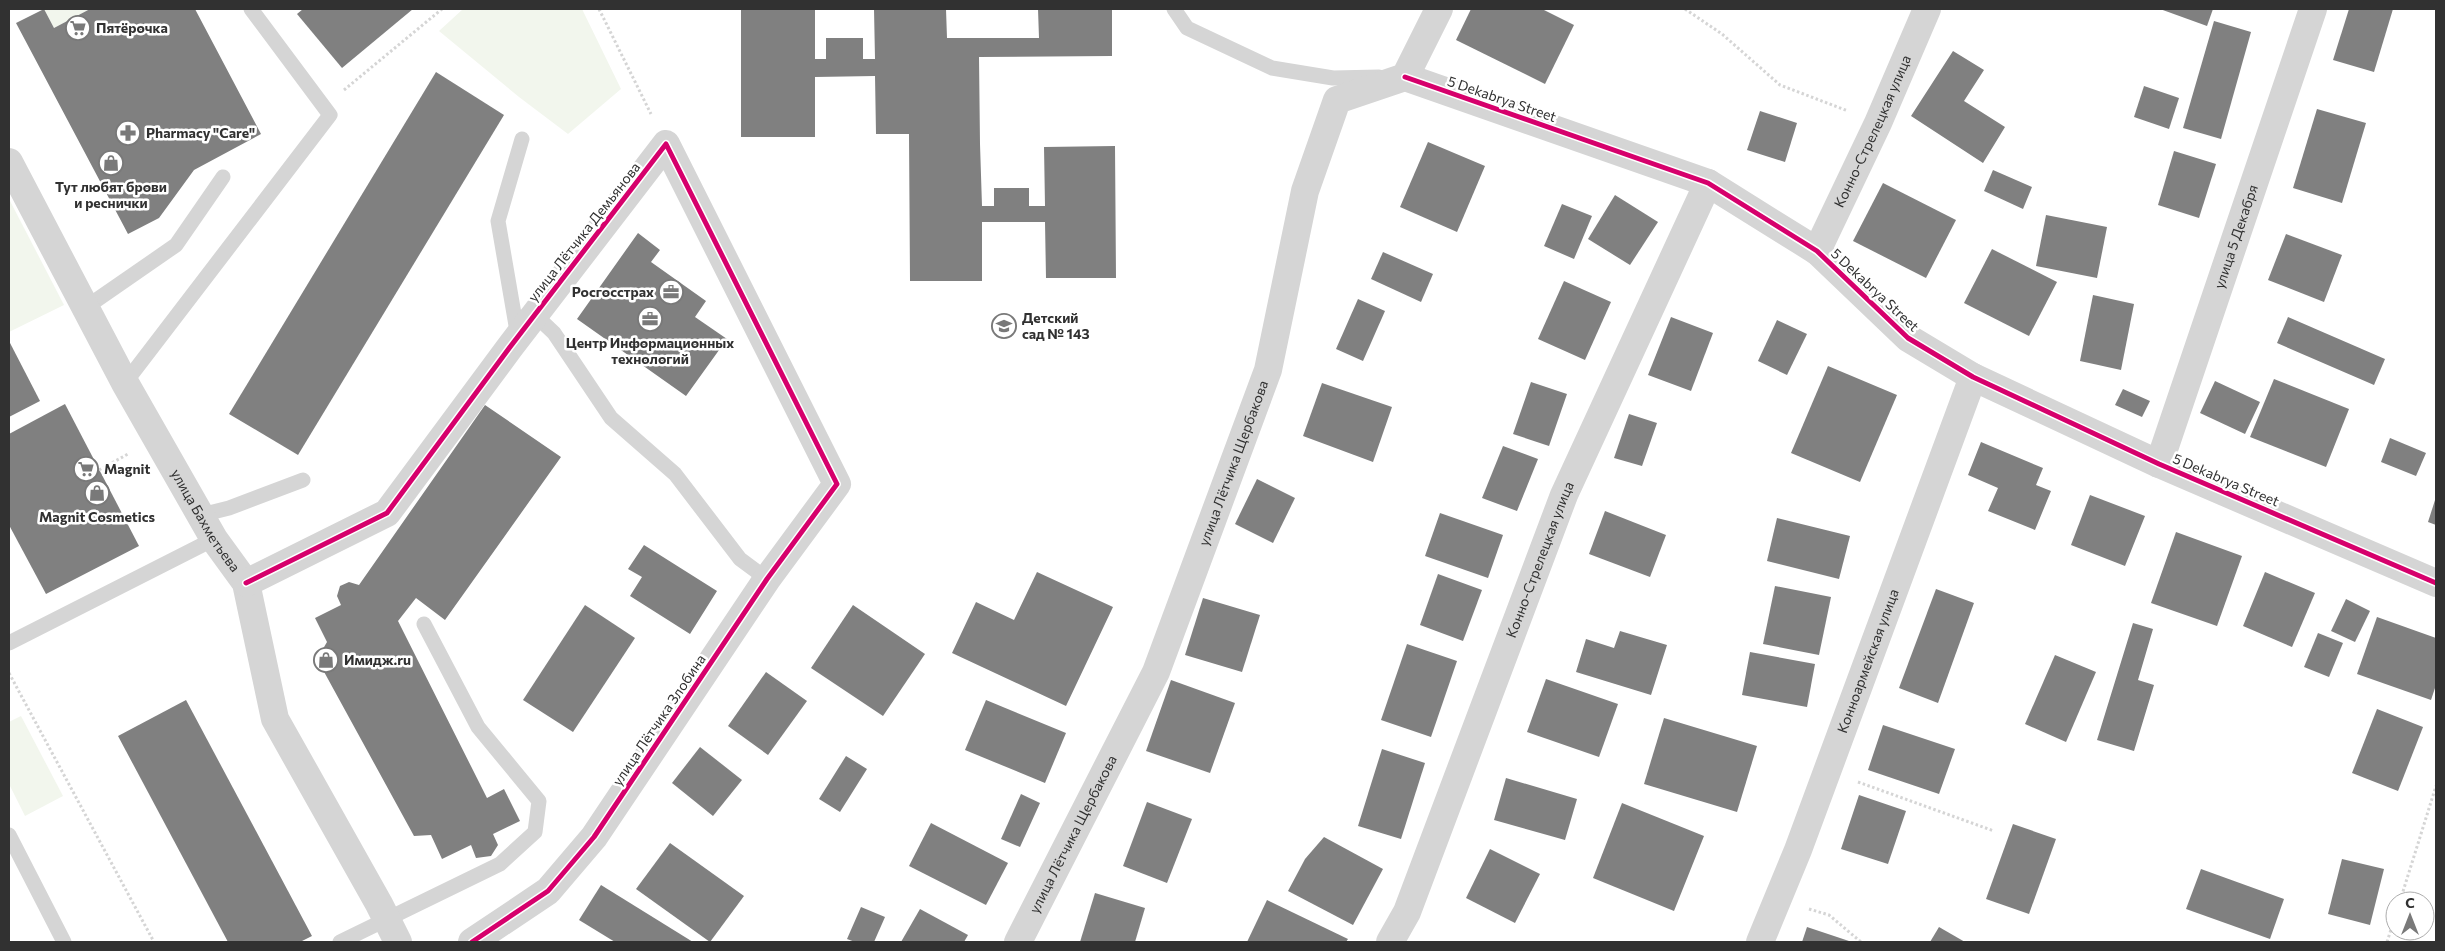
<svg xmlns="http://www.w3.org/2000/svg" width="2445" height="951" font-family="Commissioner,sans-serif">
	<rect width="100%" height="100%" fill="#fff"/>
	<!-- green -->
	<g fill="#f2f6ed">
		<path d="M44 9H90L54 28Z"/>
		<path d="M463 9H582L621 89 568 134 519 97 439 31Z"/>
		<path d="M9 199 64 305 9 332Z"/>
		<path d="M21 716 63 796 25 816 9 784V722Z"/>
	</g>
	<!-- building -->
	<g fill="#808080">
		<path d="M44 9 54 28 90 9H195L261 134 194 170 159 218 128 234 16 23Z"/>
		<path d="M303 9H413L342 68 297 14Z"/>
		<path d="M741 9H815V59H826V38H863V59H875L874 9H946L947 38H1039L1038 9H1112V56L979 57 980 144 982 206H994V188H1029V206H1045L1044 147 1115 146 1116 278H1046L1045 222H982V281H910L909 134H876L875 76 815 77V137H741Z"/>
		<path d="M1471 9H1542L1574 25 1545 84 1456 40Z"/>
		<path d="M2160 9H2213L2207 26Z"/>
		<path d="M2349 9H2393L2374 72 2333 60Z"/>
		<path d="M2214 21 2251 32 2221 139 2183 128Z"/>
		<path d="M1953 51 1984 70 1964 101 2005 127 1983 163 1911 116Z"/>
		<path d="M436 72 504 115 298 455 229 414Z"/>
		<path d="M2144 86 2179 98 2169 129 2134 117Z"/>
		<path d="M2317 109 2366 123 2342 203 2293 188Z"/>
		<path d="M1760 111 1797 123 1785 162 1747 150Z"/>
		<path d="M1428 142 1485 166 1457 232 1400 207Z"/>
		<path d="M2174 151 2216 164 2199 218 2158 205Z"/>
		<path d="M1993 170 2032 187 2023 209 1984 191Z"/>
		<path d="M1883 183 1956 220 1926 278 1853 241Z"/>
		<path d="M1615 195 1658 222 1630 265 1588 239Z"/>
		<path d="M1562 204 1592 216 1574 259 1544 246Z"/>
		<path d="M2046 215 2107 227 2097 278 2036 266Z"/>
		<path d="M638 233 660 250 651 262 706 301 695 317 727 339 686 396 577 319Z"/>
		<path d="M2286 234 2342 255 2324 302 2268 280Z"/>
		<path d="M1992 249 2057 282 2029 336 1964 303Z"/>
		<path d="M1383 252 1433 274 1421 302 1371 279Z"/>
		<path d="M1564 281 1611 302 1585 360 1538 339Z"/>
		<path d="M2093 295 2134 304 2121 370 2080 361Z"/>
		<path d="M1358 299 1385 311 1363 361 1336 349Z"/>
		<path d="M1671 317 1713 333 1691 391 1648 375Z"/>
		<path d="M2288 317 2385 359 2374 385 2277 343Z"/>
		<path d="M1777 320 1807 334 1787 375 1758 361Z"/>
		<path d="M9 341 40 401 9 417Z"/>
		<path d="M1828 366 1897 395 1860 482 1791 453Z"/>
		<path d="M2274 379 2349 409 2326 467 2250 437Z"/>
		<path d="M2215 381 2260 402 2245 434 2200 413Z"/>
		<path d="M1531 382 1567 394 1549 446 1513 434Z"/>
		<path d="M1322 383 1392 407 1373 462 1303 436Z"/>
		<path d="M2123 389 2150 401 2142 417 2115 405Z"/>
		<path d="M65 404 139 546 46 594 9 525V434Z"/>
		<path d="M485 405 561 457 445 620 416 598 398 621 487 798 504 789 520 821 493 834 498 845 491 856 476 858 471 845 442 859 431 835 414 836 317 659 327 642 315 618 341 605 337 596 340 586 349 582 359 585Z"/>
		<path d="M1629 414 1657 423 1642 466 1614 458Z"/>
		<path d="M2390 438 2426 453 2416 476 2381 462Z"/>
		<path d="M1981 442 2043 468 2036 485 2051 491 2035 530 1988 511 1998 488 1968 475Z"/>
		<path d="M1503 446 1538 459 1517 511 1482 498Z"/>
		<path d="M1257 479 1295 498 1273 543 1235 524Z"/>
		<path d="M2090 495 2145 516 2125 566 2071 545Z"/>
		<path d="M2436 497V525L2428 522Z"/>
		<path d="M1605 511 1666 535 1650 577 1589 554Z"/>
		<path d="M1440 513 1503 535 1488 578 1425 556Z"/>
		<path d="M1777 518 1850 536 1839 579 1767 561Z"/>
		<path d="M2176 532 2242 556 2217 626 2151 603Z"/>
		<path d="M644 545 717 591 690 634 630 596 642 577 628 569Z"/>
		<path d="M1037 572 1113 607 1066 706 952 653 976 602 1014 620Z"/>
		<path d="M2265 572 2315 593 2292 647 2243 626Z"/>
		<path d="M1438 574 1482 590 1463 641 1420 625Z"/>
		<path d="M1775 586 1831 597 1819 655 1763 644Z"/>
		<path d="M1936 589 1974 603 1938 703 1899 688Z"/>
		<path d="M1203 598 1260 615 1242 672 1185 655Z"/>
		<path d="M2346 599 2370 611 2355 642 2331 631Z"/>
		<path d="M585 605 635 638 573 732 523 700Z"/>
		<path d="M853 605 925 654 883 716 811 668Z"/>
		<path d="M2377 617 2436 638V685L2431 700 2357 674Z"/>
		<path d="M2133 623 2153 629 2138 680 2154 685 2134 751 2097 740Z"/>
		<path d="M1620 631 1667 645 1651 695 1576 672 1586 639 1614 648Z"/>
		<path d="M2318 633 2343 643 2329 677 2304 667Z"/>
		<path d="M1407 644 1457 661 1431 737 1381 720Z"/>
		<path d="M1750 652 1815 664 1807 707 1742 695Z"/>
		<path d="M2055 655 2096 672 2066 742 2025 724Z"/>
		<path d="M766 672 807 701 768 755 728 726Z"/>
		<path d="M1546 679 1618 704 1599 757 1527 732Z"/>
		<path d="M1171 680 1235 703 1210 773 1146 751Z"/>
		<path d="M186 700 312 936 300 942H228L118 736Z"/>
		<path d="M986 700 1066 733 1045 783 965 750Z"/>
		<path d="M2377 709 2423 727 2398 791 2352 773Z"/>
		<path d="M1664 718 1757 746 1737 812 1644 784Z"/>
		<path d="M1883 725 1955 749 1939 794 1868 770Z"/>
		<path d="M700 747 742 780 713 816 672 783Z"/>
		<path d="M1382 749 1425 763 1401 839 1358 826Z"/>
		<path d="M846 756 867 769 840 812 819 799Z"/>
		<path d="M1506 778 1577 799 1565 840 1494 820Z"/>
		<path d="M1021 794 1040 803 1020 847 1001 839Z"/>
		<path d="M1859 795 1906 811 1888 864 1841 849Z"/>
		<path d="M1147 802 1192 819 1167 883 1123 866Z"/>
		<path d="M1622 803 1704 836 1674 911 1593 878Z"/>
		<path d="M931 823 1008 863 986 905 909 866Z"/>
		<path d="M2013 824 2056 839 2029 914 1986 899Z"/>
		<path d="M1324 837 1383 869 1353 925 1288 891 1305 859Z"/>
		<path d="M670 843 744 896 710 942 636 889Z"/>
		<path d="M1490 849 1540 874 1515 923 1466 898Z"/>
		<path d="M2342 859 2384 869 2370 925 2328 914Z"/>
		<path d="M2201 869 2284 899 2270 939 2186 909Z"/>
		<path d="M601 885 693 942H615L579 920Z"/>
		<path d="M1095 893 1145 908 1135 942H1080Z"/>
		<path d="M1267 900 1348 939 1346 942H1247Z"/>
		<path d="M861 907 885 917 874 942H855L847 939Z"/>
		<path d="M920 909 968 935 964 942H901Z"/>
		<path d="M1807 927 1852 942H1802Z"/>
		<path d="M1939 927 1965 942H1930Z"/>
	</g>
	<g fill="none" stroke-linecap="round" stroke-linejoin="round">
		<!-- path -->
		<g stroke="#d5d5d5" stroke-width="3" stroke-dasharray="2.5 2.5" stroke-linecap="butt">
			<path d="M599 9 651 114"/>
			<path d="M1685 9 1722 34 1780 85 1848 111"/>
			<path d="M344 90 442 9"/>
			<path d="M99 470 128 454"/>
			<path d="M9 673 154 942"/>
			<path d="M1858 782 1994 831"/>
			<path d="M2400 901 2436 786"/>
			<path d="M1809 909 1829 915 1861 942"/>
			<path d="M2387 942 2395 917"/>
		</g>
		<!-- lane -->
		<g stroke="#d5d5d5" stroke-width="15">
			<path d="M1174 9 1187 28 1272 68 1333 78 1379 77"/>
			<path d="M85 308 176 245 223 177"/>
			<path d="M535 315 554 333 611 418 675 474 740 559 767 579"/>
			<path d="M518 337 498 221 522 139"/>
			<path d="M125 383 330 115 251 9"/>
			<path d="M201 515 229 508 303 480"/>
			<path d="M9 643 214 539"/>
			<path d="M9 835 64 942"/>
			<path d="M340 942 500 864 535 832 539 801 478 727 424 624"/>
		</g>
		<!-- street -->
		<g stroke="#d5d5d5" stroke-width="28">
			<path d="M1405 77 1708 183 1817 251 1908 338 1973 377 2159 464 2436 583"/>
			<path id="s1" d="M9 162 125 383 214 539 246 583 275 719 379 904 398 942"/>
			<path id="s2" d="M1817 251 1878 123 1927 9"/>
			<path id="s3" d="M2159 464 2313 9"/>
			<path d="M246 583 387 513 510 347 666 144 837 484 767 579 594 837 548 891 472 942"/>
			<path id="s4" d="M1018 942 1156 672 1268 370 1305 191 1337 100 1405 77 1439 9"/>
			<path id="s5" d="M1390 942 1407 912 1564 495 1708 183"/>
			<path id="s6" d="M1760 942 1798 850 1973 377"/>
		</g>
		<defs>
			<g id="cycleway">
				<path d="M1405 77 1708 183 1817 251 1908 338 1973 377 2159 464 2436 583"/>
				<path d="M246 583 387 513 510 347 666 144 837 484 767 579 594 837 548 891 472 942"/>
			</g>
		</defs>
		<!-- cycleway casing -->
		<use href="#cycleway" stroke="#fff" stroke-width="8"/>
		<!-- cycleway -->
		<use href="#cycleway" stroke="#d6006c" stroke-width="5"/>
	</g>
	<!-- icons -->
	<defs>
		<symbol id="supermarket-ring" viewBox="-11 -11 22 22"><circle r="9.5" fill="#fff" stroke="#797979" stroke-width="1.5"/><path d="M-6-5.5h2.5l.6 2H6L4.5 2H-2.5L-4.4-4H-6ZM-1.5 3.2a1.3 1.3 0 1 0 .1 0ZM3 3.2a1.3 1.3 0 1 0 .1 0Z" fill="#797979"/></symbol>
		<symbol id="pharmacy-ring" viewBox="-11 -11 22 22"><circle r="9.5" fill="#fff" stroke="#797979" stroke-width="1.5"/><path d="M-2-6h4v4h4v4h-4v4h-4v-4h-4v-4h4Z" fill="#797979"/></symbol>
		<symbol id="shop-ring" viewBox="-11 -11 22 22"><circle r="9.5" fill="#fff" stroke="#797979" stroke-width="1.5"/><path d="M-5-2.5h2.3a2.7 3.5 0 0 1 5.4 0H5L5.5 6h-11ZM-1.5-2.5h3a1.5 2.3 0 0 0-3 0Z" fill="#797979"/></symbol>
		<symbol id="office-ring" viewBox="-11 -11 22 22"><circle r="9.5" fill="#fff" stroke="#797979" stroke-width="1.5"/><path d="M-6-3h4V-5.5h4V-3h4V5H-6ZM-1-4.5V-3h2v-1.5ZM-6 0V1H6V0Z" fill="#797979"/></symbol>
		<symbol id="school-ring" viewBox="-11 -11 22 22"><circle r="9.5" fill="#fff" stroke="#797979" stroke-width="1.5"/><path d="M0-5L7-2L0 1L-7-2ZM-4 1L0 2.5L4 1V4Q0 6-4 4Z" fill="#797979"/></symbol>
	</defs>
	<g fill-rule="evenodd">
		<use href="#supermarket-ring" x="64" y="14" width="28" height="28"/>
		<use href="#pharmacy-ring" x="114" y="119" width="28" height="28"/>
		<use href="#shop-ring" x="97" y="149" width="28" height="28"/>
		<use href="#office-ring" x="657" y="278" width="28" height="28"/>
		<use href="#office-ring" x="636" y="305" width="28" height="28"/>
		<use href="#school-ring" x="990" y="312" width="28" height="28"/>
		<use href="#supermarket-ring" x="72" y="455" width="28" height="28"/>
		<use href="#shop-ring" x="83" y="479" width="28" height="28"/>
		<use href="#shop-ring" x="312" y="646" width="28" height="28"/>
	</g>
	<g text-anchor="middle" stroke-width="5" stroke-linejoin="round" paint-order="stroke">
		<!-- poi labels -->
		<g font-size="14" font-weight="bold" fill="#313131" stroke="#fff" text-anchor="start">
			<text x="96" y="33">Пятёрочка</text>
			<text x="146" y="138">Pharmacy "Care"</text>
			<text x="111" y="192" text-anchor="middle">Тут любят брови<tspan x="111" dy="16">и реснички</tspan></text>
			<text x="654" y="297" text-anchor="end">Росгосстрах</text>
			<text x="1022" y="323">Детский<tspan x="1022" dy="16">сад № 143</tspan></text>
			<text x="650" y="348" text-anchor="middle">Центр Информационных<tspan x="650" dy="16">технологий</tspan></text>
			<text x="104" y="474">Magnit</text>
			<text x="97" y="522" text-anchor="middle">Magnit Cosmetics</text>
			<text x="344" y="665">Имидж.ru</text>
		</g>
		<!-- street labels -->
		<g font-size="14" fill="#313131" stroke="#fff">
			<text transform="translate(1502 99) rotate(19)" y="5">5 Dekabrya Street</text>
			<text dy="5" stroke="none"><textPath href="#s2" startOffset="132">Конно-Стрелецкая улица</textPath></text>
			<text transform="translate(584 232) rotate(-52)" y="5">улица Лётчика Демьянова</text>
			<text dy="5" stroke="none"><textPath href="#s3" startOffset="240">улица 5 Декабря</textPath></text>
			<text transform="translate(1875 290) rotate(43)" y="5">5 Dekabrya Street</text>
			<text dy="5" stroke="none"><textPath href="#s4" startOffset="526">улица Лётчика Щербакова</textPath></text>
			<text transform="translate(2226 480) rotate(23)" y="5">5 Dekabrya Street</text>
			<text dy="5" stroke="none"><textPath href="#s1" startOffset="409">улица Бахметьева</textPath></text>
			<text dy="5" stroke="none"><textPath href="#s5" startOffset="411">Конно-Стрелецкая улица</textPath></text>
			<text dy="5" stroke="none"><textPath href="#s6" startOffset="301">Конноармейская улица</textPath></text>
			<text transform="translate(659 720) rotate(-56)" y="5">улица Лётчика Злобина</text>
			<text dy="5" stroke="none"><textPath href="#s4" startOffset="121">улица Лётчика Щербакова</textPath></text>
		</g>
	</g>
	<!-- border -->
	<rect width="2445" height="951" fill="none" stroke="#313131" stroke-width="20"/>
	<!-- north arrow -->
	<g transform="translate(2410 916)"><circle r="24" fill="#ffffff" stroke="#adadad"/>
	<path d="M0-4L9 19L0 12L-9 19Z" fill="#797979"/>
	<text y="-8" font-size="14" font-weight="bold" text-anchor="middle" fill="#313131">С</text>
	</g>
</svg>
